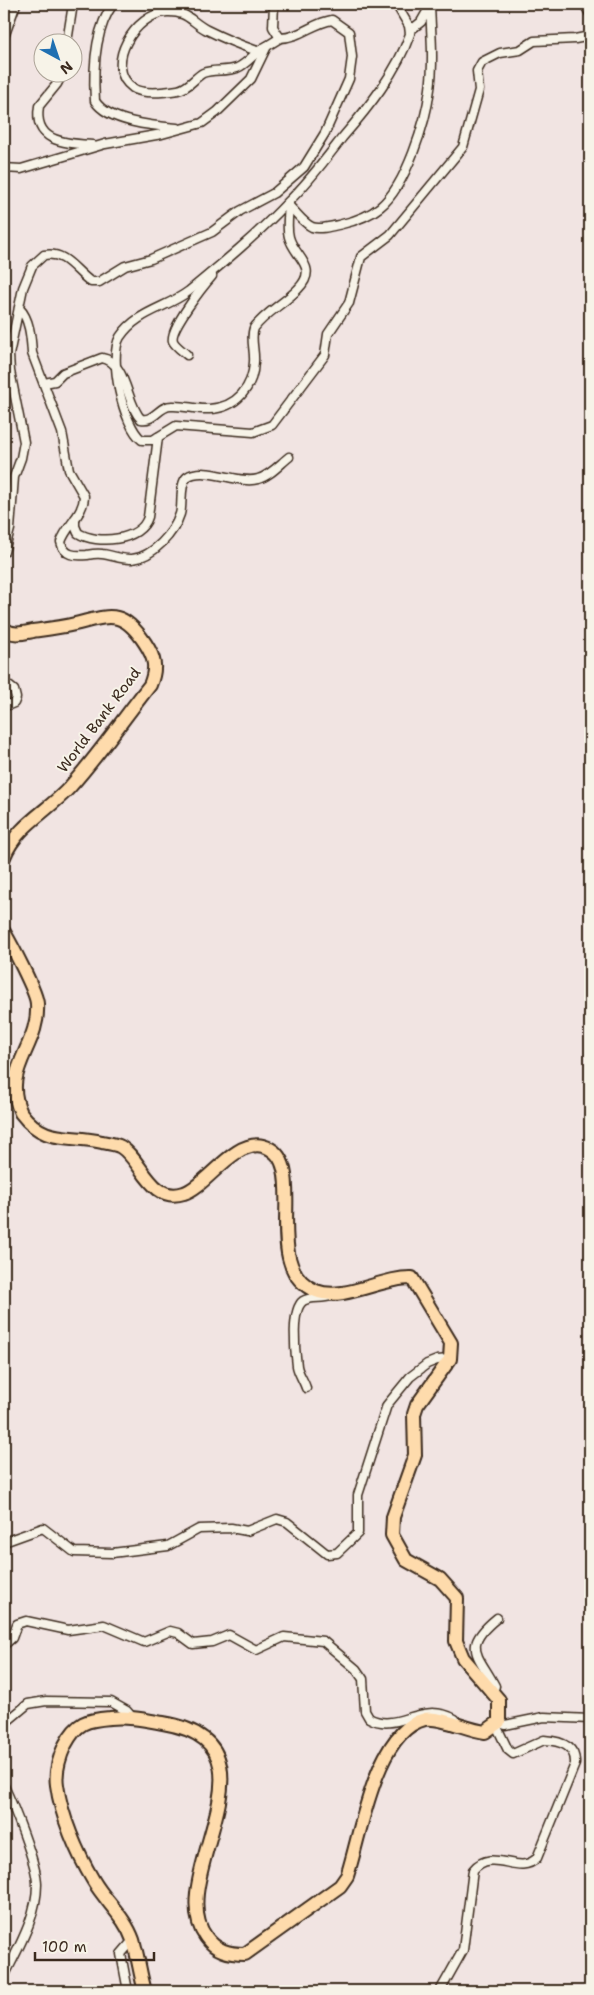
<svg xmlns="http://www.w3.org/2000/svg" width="594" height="1995" viewBox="0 0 594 1995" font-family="'Shantell Sans',sans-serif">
<rect width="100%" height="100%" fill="#f1e4e2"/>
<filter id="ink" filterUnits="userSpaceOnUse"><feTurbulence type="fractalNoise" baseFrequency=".02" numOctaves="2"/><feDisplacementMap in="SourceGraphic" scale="10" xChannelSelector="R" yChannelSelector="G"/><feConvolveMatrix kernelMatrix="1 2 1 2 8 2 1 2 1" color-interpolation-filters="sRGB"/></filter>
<g filter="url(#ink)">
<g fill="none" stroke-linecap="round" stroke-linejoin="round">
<g stroke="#3b2a1e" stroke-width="11">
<g id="street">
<path d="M113 4C95 29 93 70 95 101 108 122 154 126 177 128"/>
<path d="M396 4 409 26 410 34C397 72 368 108 342 138 325 160 308 183 288 202 258 234 223 263 189 291 167 308 137 311 120 337 108 357 123 426 142 440H153L176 426 253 432 272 425 325 355 328 334 349 303 361 257 390 235 463 147 479 90 477 71 482 62 500 53 520 50 534 41 575 39 590 36"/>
<path d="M584 4 590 14"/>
<path d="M411 30 421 22 429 8"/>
<path d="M4 37 16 4"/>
<path d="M67 42 73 4"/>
<path d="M257 51C240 45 223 38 207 30 191 22 188 11 167 12 136 13 102 66 133 88 143 95 166 92 178 90 189 88 194 78 203 73 213 69 226 72 237 68 249 63 255 51 267 46"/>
<path d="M63 72 57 84 39 106C33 142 64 143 92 145"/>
<path d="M4 168 21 169 105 144 162 134 202 123 217 112 251 79 267 46 280 38"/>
<path d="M289 206C296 212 303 223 312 227 320 230 333 226 342 224 355 221 369 216 380 207 406 186 426 122 430 89 434 61 431 33 430 5"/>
<path d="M19 308C30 319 31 338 32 353L62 432 69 470 84 496C84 514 66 526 61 542 64 556 75 556 87 555 92 554 97 553 102 554 112 555 122 560 132 559 153 557 174 533 180 514 183 505 179 484 187 477 204 465 239 485 258 479 270 476 280 464 289 457"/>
<path d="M187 355C183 351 175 346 173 341 169 329 204 285 212 276"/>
<path d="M44 383 55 381 63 373 102 358C127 362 126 404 141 419 154 422 159 406 171 406 184 405 197 410 209 409 237 408 253 387 254 362 255 350 250 338 254 328 266 312 285 303 298 289 320 267 294 257 289 237 286 226 289 214 289 202"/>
<path d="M75 519V526L78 533C97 545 141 541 148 517L158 437"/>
<path d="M4 552 10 529 14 477 21 458 24 442 10 371 9 355 23 288 32 266 44 255C66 251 75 271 91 282H99L125 266 151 259 212 232 240 211 274 193 304 167 325 133 349 79 352 57 349 32 332 20C313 23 299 38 280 38L273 27 274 4"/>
<path d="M4 682 14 690 16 698 14 703 9 705 4 702"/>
<path d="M306 1388C304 1381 298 1373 297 1366 295 1352 291 1310 303 1301 310 1296 322 1299 330 1296"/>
<path d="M4 1542 43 1528 74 1552 112 1553 168 1546 199 1529 231 1528 247 1531 277 1519 287 1522 327 1554 337 1553 358 1533V1495L387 1405 410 1377 427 1364 437 1360 450 1359"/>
<path d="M4 1645 12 1638 17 1624 26 1621 68 1630 104 1625 144 1642 170 1631 178 1633 193 1644 212 1642 229 1635 256 1650 284 1637 323 1641 356 1669 363 1679 365 1711 369 1718C398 1734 420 1700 455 1719"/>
<path d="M493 1692 495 1686C478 1654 461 1647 497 1618"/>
<path d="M499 1722 505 1725 544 1717 590 1719"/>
<path d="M4 1724 28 1704 46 1701 111 1702 127 1711 133 1718"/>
<path d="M4 1786C13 1805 37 1864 37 1884 37 1917 18 1948 4 1977"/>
<path d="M128 1991 121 1954 133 1940"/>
<path d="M440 1991 463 1950 473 1870C493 1846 518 1877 537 1858L575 1764C576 1745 560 1741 544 1740L513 1754 508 1750 496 1725"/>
</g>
</g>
<g stroke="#3b2a1e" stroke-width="16">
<g id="primary">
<path d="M4 629C13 636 23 633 33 631 47 629 62 627 75 624 109 616 122 608 145 643 155 658 157 668 150 685 123 719 98 756 69 788 47 812 16 826 4 857"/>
<path d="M4 932C11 944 37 993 37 1004 40 1047 0 1069 21 1113 45 1145 68 1134 102 1142 108 1143 116 1144 121 1147 142 1160 151 1204 184 1193 206 1187 234 1139 263 1146 314 1159 256 1267 316 1291 344 1302 382 1277 412 1278L451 1343 450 1359 417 1405 414 1414 415 1455 393 1517 392 1535 406 1560 440 1579 457 1598 456 1641 463 1658 499 1700V1722L485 1732C468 1730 440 1716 425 1719 375 1731 361 1835 347 1876L340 1886 245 1954C229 1954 216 1951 206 1937 162 1878 291 1744 163 1723 146 1720 128 1716 110 1718 86 1720 77 1722 65 1745 60 1756 55 1772 57 1785 61 1816 77 1853 93 1880 105 1901 125 1917 133 1940 138 1956 140 1974 145 1991"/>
</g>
</g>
<use href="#street" stroke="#f7f3e8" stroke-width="8"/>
<use href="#primary" stroke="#fedbac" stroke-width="12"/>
</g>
</g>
<g text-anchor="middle" stroke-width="4" stroke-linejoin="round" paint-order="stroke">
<g font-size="15" fill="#3b2a1e" stroke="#f7f3e8">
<text transform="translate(99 720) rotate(-53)" y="5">World Bank Road</text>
</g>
</g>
<rect width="594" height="1995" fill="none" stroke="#f7f3e8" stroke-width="20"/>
<rect x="10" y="10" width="574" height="1975" fill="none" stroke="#3b2a1e" stroke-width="2" filter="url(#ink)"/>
<g transform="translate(58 58) rotate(140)"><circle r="24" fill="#f7f3e8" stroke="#aca397"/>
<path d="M0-4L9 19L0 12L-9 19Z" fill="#1f6fb2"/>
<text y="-8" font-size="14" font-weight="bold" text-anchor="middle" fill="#3b2a1e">N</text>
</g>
<path d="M35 1952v8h119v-8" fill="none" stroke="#3b2a1e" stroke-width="2.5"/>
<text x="42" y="1952" font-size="15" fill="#3b2a1e" stroke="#f7f3e8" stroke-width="4" paint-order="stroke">100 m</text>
</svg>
